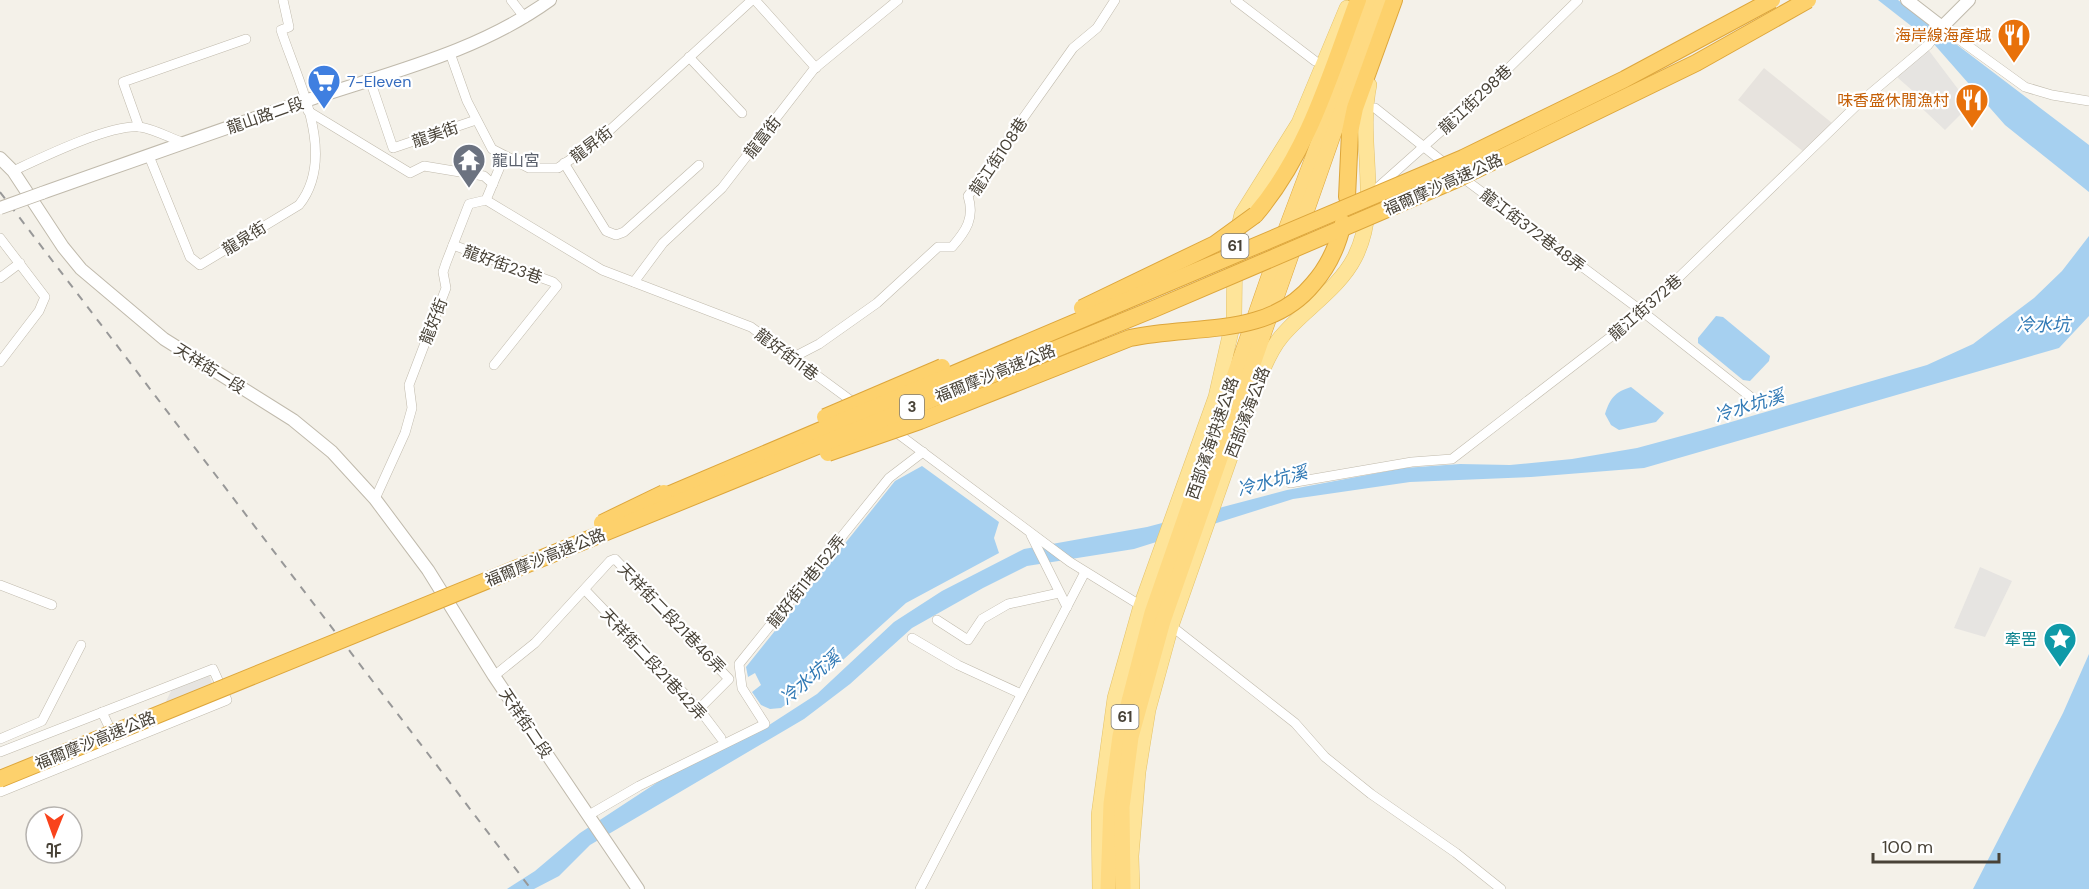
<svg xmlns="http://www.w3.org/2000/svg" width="2089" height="889" viewBox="0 0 2089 889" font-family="'DM Sans','Noto Sans TC',sans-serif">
<rect width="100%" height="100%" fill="#f4f1e9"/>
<path fill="#e7e3de" d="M1764 68 1832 123 1804 152 1738 100Z"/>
<g fill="#e6e4e1">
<path d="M1927 48 1970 105 1945 130 1910 97 1914 92 1897 77Z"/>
<path d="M1980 567 2012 581 1985 637 1954 628Z"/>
<path d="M209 675 218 698 155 724 172 689Z"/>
</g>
<g fill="#a6d0f0">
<path d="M1878 0H1898L2089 145V192L2005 125 1933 43Z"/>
<path d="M2089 236V316L2059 348 1644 468 1531 477 1410 482 1293 499 1134 549 1027 566 983 588 912 628 850 684 804 719 590 845 559 876 534 889H507L535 871 580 833 667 776 766 727 817 694 894 622 942 591 1024 549 1147 527 1287 490 1404 468 1460 464 1510 465 1572 459 1637 448 1700 431 1927 365 1973 344 2034 298 2062 271Z"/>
<path d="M1716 316 1723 317 1770 356 1769 361 1750 381 1743 380 1698 343V338Z"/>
<path d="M1631 387 1664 413 1656 422 1619 430 1611 425 1605 414C1610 398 1615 392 1631 387Z"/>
<path d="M922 466 999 522 994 538 999 553 906 603 834 668 781 708 770 709 761 705 752 692 761 685 755 673 748 677 746 667 895 481Z"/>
<path d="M2089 654V889H1973L2063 713Z"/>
</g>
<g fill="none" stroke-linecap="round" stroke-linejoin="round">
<g stroke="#c0baac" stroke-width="10">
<g id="minor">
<path d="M511 0 525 18"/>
<path d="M755 0 816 68"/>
<path d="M1235 0 1315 61"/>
<path d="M450 53 467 101 492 149 529 168H558L599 140 752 0"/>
<path d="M689 57 742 113"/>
<path d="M370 80 393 148 476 120"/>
<path d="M1375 108 1448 166"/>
<path d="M308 111 410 173 424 166 484 176 493 184"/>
<path d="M139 127 123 82 246 39"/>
<path d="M149 156 190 257 200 265 299 205C338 156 298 82 281 30L289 27 283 0"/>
<path d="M564 163 606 231 616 235 624 232 699 165"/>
<path d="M13 171C41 158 110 124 140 127 154 129 170 138 184 143"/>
<path d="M1459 175 1643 312 1757 402"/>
<path d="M1376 189 1476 100 1578 0"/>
<path d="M486 200 602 270 751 327 857 405"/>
<path d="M0 238 45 297 39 311 0 362"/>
<path d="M453 245 553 282 557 286 494 365"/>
<path d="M0 278 20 263"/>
<path d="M634 282 663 243 722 188 814 69 898 0"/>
<path d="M792 358 819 344 877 303 938 247H952C966 231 975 218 968 196L1073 48 1097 28 1115 0"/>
<path d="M893 430 1070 562 1143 607"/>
<path d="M1290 483 1412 462 1452 459 1643 312 1858 104 1928 45 1942 27 2025 87 2052 95 2089 101"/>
<path d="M375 499 405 433 412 408 409 385 446 288 443 272 446 263 469 204 486 200 504 157"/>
<path d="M1031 535 1067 607"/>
<path d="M0 585 52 605"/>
<path d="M585 590 699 709 721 738"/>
<path d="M937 620 968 640 982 619 1008 604 1059 593"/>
<path d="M1170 625 1295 723 1325 757 1371 794 1456 853 1501 889"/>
<path d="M912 638 958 665 1021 694"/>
<path d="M494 676 535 643 610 561 615 559 729 679 699 709"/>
<path d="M102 712 114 737"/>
<path d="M0 739 42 721 81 645"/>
<path d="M0 752 213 669 227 700 0 792"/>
<path d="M589 815 639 786 765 724 742 688 739 664 889 478 923 452"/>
<path d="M920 889 1085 572"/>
</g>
</g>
<g stroke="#c0baac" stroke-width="14">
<g id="tertiary">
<path d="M1907 0 1942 27 1969 0"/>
<path d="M0 158 13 171 63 247 81 269 164 339 293 420 332 452 375 499 428 570 494 676 638 889"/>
<path d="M42 193C130 162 219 130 308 100 391 72 478 52 550 0"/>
</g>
</g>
<g stroke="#e4c268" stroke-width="16">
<g id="primary">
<path d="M1100 889 1099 815 1115 698 1141 606 1216 397 1234 318 1235 243 1242 214 1299 123 1347 8"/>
<path d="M1132 889 1131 856 1138 772 1148 710 1171 626 1255 386C1263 370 1269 351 1281 337 1303 310 1339 289 1355 257 1382 203 1357 143 1369 85"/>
</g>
</g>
<g stroke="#dda63b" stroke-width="16">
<g id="trunk">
<path d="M1108 889 1111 804 1120 736 1152 613 1277 253 1372 0"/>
<path d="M1123 889 1122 807 1131 737 1163 621 1359 61 1384 0"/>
</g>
</g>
<g stroke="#dda63b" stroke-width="18">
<g id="motorway">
<path d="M1347 197 1350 132 1355 108 1394 0"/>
<path d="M1255 215C1308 153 1330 75 1358 0"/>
</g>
</g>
<use href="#minor" stroke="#fff" stroke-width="9"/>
<use href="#tertiary" stroke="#fff" stroke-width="12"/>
<use href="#primary" stroke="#fee499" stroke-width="15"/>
<use href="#trunk" stroke="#feda82" stroke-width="15"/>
<use href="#motorway" stroke="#fdd16c" stroke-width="16"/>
<path stroke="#989898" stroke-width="2" stroke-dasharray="8 8" stroke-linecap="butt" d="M0 192 531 889"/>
<g stroke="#c0baac" stroke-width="14" stroke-linecap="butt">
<path id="tertiary-bridge" d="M0 208 42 193"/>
</g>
<g stroke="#dda63b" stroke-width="18" stroke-linecap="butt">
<g id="motorway-bridge">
<path d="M1082 308 1215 244 1255 215"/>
<path d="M825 417 942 367"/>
<path d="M828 453 920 421 1130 338C1192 324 1268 339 1313 284 1328 267 1338 245 1343 223"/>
<path d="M656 500 1463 158 1625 79 1772 0"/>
<path d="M602 523 664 493"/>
<path d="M0 779 1156 308 1455 180 1696 63 1808 0"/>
</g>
</g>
<use href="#tertiary-bridge" stroke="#fff" stroke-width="12"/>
<use href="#motorway-bridge" stroke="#fdd16c" stroke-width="16"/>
</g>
<defs>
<g id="restaurant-pin" transform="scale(1.725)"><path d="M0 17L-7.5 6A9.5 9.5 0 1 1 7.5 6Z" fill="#e8710a" stroke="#fff"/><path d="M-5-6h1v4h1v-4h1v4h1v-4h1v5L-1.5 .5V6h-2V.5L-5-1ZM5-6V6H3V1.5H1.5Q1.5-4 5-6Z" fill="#fff"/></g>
<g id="supermarket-pin" transform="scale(1.725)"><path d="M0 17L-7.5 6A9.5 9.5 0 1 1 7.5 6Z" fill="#3f7fe0" stroke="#fff"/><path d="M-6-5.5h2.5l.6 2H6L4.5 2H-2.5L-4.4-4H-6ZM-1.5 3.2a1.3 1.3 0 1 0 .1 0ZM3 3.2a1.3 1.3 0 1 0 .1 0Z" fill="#fff"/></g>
<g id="temple-pin" transform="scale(1.725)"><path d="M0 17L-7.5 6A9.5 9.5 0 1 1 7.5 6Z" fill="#6b7280" stroke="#fff"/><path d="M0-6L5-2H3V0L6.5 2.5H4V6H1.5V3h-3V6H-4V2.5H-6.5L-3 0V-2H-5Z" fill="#fff"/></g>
<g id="sight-pin" transform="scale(1.725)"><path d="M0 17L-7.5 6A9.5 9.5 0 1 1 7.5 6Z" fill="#0f9aa8" stroke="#fff"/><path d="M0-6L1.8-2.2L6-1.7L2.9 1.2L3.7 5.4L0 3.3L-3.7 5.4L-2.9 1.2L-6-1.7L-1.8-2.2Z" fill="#fff"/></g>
</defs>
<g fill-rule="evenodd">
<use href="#restaurant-pin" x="2014" y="35"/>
<use href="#supermarket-pin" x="324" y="81"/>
<use href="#restaurant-pin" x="1972" y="100"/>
<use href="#temple-pin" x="469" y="160"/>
<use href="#sight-pin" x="2060" y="639"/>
</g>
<g text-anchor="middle" stroke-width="4.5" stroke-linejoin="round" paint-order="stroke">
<g fill="#fff" stroke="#7f7b73" stroke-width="1.5">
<rect x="1221.5" y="234" width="27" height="24" rx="4.5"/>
<rect x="900" y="395" width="24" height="24" rx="4.5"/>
<rect x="1111.5" y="705" width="27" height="24" rx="4.5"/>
</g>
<g font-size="15" font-weight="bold" fill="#484237">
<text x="1235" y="251">61</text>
<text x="912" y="412">3</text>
<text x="1125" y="722">61</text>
</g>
<g font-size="16" fill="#c56008" stroke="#fff" text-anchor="end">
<text x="1991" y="41">海岸線海產城</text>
<text x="1949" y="106">味香盛休閒漁村</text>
</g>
<g font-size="16" fill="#366cbe" stroke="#fff" text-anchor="start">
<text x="347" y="87">7-Eleven</text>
</g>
<g font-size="16" fill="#484237" stroke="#fff">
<text transform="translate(1475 99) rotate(-43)" y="6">龍江街298巷</text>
<text transform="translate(265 115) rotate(-19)" y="6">龍山路二段</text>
<text transform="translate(435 134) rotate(-19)" y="6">龍美街</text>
<text transform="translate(762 137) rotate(-52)" y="6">龍富街</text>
<text transform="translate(591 144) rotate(-37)" y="6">龍昇街</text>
<text transform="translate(998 156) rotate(-56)" y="6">龍江街108巷</text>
<text transform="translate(1443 184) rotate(-24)" y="6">福爾摩沙高速公路</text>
<text transform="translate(1533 230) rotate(37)" y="6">龍江街372巷48弄</text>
<text transform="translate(244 238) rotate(-32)" y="6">龍泉街</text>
<text transform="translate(503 264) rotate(20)" y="6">龍好街23巷</text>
<text transform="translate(1645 307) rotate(-41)" y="6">龍江街372巷</text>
<text transform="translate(433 321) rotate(-69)" y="6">龍好街</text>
<text transform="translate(787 354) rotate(37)" y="6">龍好街11巷</text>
<text transform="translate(210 368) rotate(32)" y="6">天祥街一段</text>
<text transform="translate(995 373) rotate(-22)" y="6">福爾摩沙高速公路</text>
<text transform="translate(1247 412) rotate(-69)" y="6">西部濱海公路</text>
<text transform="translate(1212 438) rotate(-71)" y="6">西部濱海快速公路</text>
<text transform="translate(545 557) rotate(-22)" y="6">福爾摩沙高速公路</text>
<text transform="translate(806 581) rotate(-51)" y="6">龍好街11巷152弄</text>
<text transform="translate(672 618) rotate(46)" y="6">天祥街二段21巷46弄</text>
<text transform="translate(654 664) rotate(47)" y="6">天祥街二段21巷42弄</text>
<text transform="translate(526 723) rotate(56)" y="6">天祥街二段</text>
<text transform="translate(95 740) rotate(-22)" y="6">福爾摩沙高速公路</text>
</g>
<g font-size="16" fill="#5b616d" stroke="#fff" text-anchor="start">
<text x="492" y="166">龍山宮</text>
</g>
<g font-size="16" fill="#0d838f" stroke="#fff" text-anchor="end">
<text x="2037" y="645">牽罟</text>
</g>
<g font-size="18" font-style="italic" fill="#3079b5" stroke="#fff">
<text x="2043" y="331">冷水坑</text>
<text transform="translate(1749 406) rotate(-17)" y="6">冷水坑溪</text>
<text transform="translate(1272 481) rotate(-15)" y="6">冷水坑溪</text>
<text transform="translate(810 678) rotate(-40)" y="6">冷水坑溪</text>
</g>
</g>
<g transform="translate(54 835) rotate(181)"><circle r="28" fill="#ffffff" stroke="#b6b3af" stroke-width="1.5"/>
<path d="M0-4.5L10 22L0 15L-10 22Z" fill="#f9431c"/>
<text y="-9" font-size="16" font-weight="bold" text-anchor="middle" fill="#484237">北</text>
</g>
<path d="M1873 853v9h126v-9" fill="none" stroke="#484237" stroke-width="3"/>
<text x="1882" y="853" font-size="18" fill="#484237" stroke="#ffffff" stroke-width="4.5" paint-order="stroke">100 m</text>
</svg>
